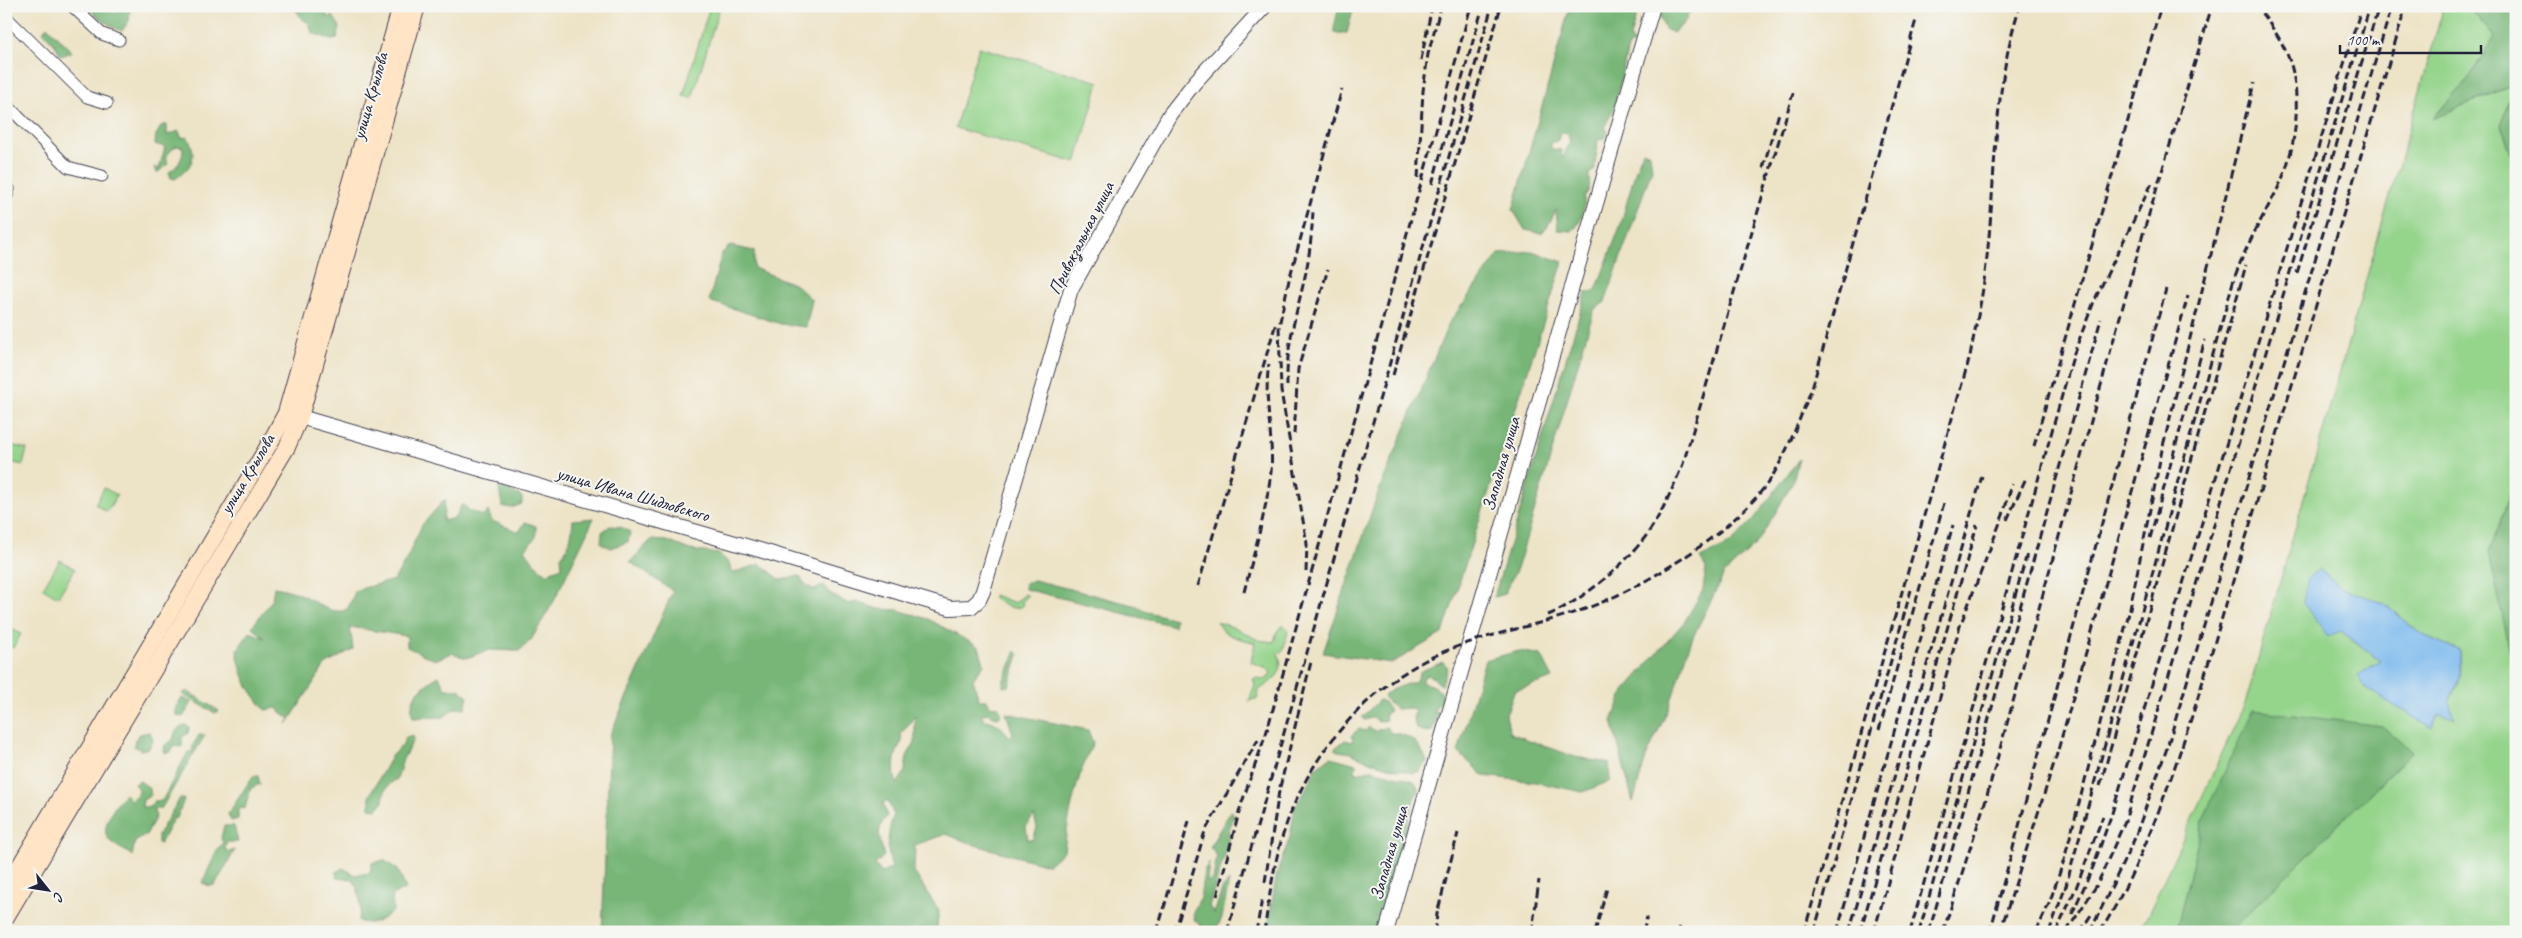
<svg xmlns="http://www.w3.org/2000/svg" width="2522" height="938" viewBox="0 0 2522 938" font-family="Caveat,sans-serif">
<rect width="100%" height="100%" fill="#f6f6f2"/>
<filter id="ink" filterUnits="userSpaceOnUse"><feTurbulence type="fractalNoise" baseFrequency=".02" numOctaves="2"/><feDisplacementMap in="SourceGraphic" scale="10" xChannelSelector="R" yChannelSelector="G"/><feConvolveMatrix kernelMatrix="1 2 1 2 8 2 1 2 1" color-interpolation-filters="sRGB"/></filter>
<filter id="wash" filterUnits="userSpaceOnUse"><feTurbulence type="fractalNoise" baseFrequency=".0096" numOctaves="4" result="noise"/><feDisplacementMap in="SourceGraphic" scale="20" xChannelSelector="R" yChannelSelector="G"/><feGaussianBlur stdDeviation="1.12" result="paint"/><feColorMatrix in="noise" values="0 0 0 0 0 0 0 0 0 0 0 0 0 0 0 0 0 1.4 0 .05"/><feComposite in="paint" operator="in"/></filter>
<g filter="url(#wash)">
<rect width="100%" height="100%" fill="#ede3c6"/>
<g fill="#94d48b" stroke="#5b7b63" fill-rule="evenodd">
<path d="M710 6H720L692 98 683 96Z"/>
<path d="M2444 6H2468L2494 37 2469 78 2434 117 2514 85 2501 126 2516 166V478L2489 552 2514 665 2516 663V932H2229L2412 752 2204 817 2177 928 2173 932H2135L2146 919 2246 701ZM2319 569 2340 587 2383 603 2423 635 2460 651C2460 659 2462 671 2460 679 2455 698 2439 710 2432 728L2382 661 2341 631Z"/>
<path d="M979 47 1099 82 1076 163 955 128Z"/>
<path d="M6 444 27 449 23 465 6 461Z"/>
<path d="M104 488 117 495 107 512 95 504Z"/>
<path d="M60 560 75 569 58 597 43 588Z"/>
<path d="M1025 594 1028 596 1022 602 1023 606C1011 611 1004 605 994 599V595L1015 603Z"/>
<path d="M1217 622 1236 628 1258 640 1274 642 1277 631 1284 625 1288 631 1283 651 1278 654C1287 673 1272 681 1259 690L1258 698 1249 701 1255 684 1253 679 1258 678 1263 680 1268 678 1271 673 1267 668 1251 662 1255 643C1241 638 1223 637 1217 622Z"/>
<path d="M6 626 21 634 13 648 6 644Z"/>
</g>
<g fill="#77b677" stroke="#4c6c59" fill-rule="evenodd">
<path d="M86 6H106L115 14 122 6H128L130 9 129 21 122 31C113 28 93 14 86 6Z"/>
<path d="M1339 6H1354L1347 33H1335L1334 28Z"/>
<path d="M1570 6H1639L1630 37 1634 43 1628 47 1615 107 1605 126 1608 133 1604 138 1597 141C1599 150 1594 160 1595 170L1589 174C1589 185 1592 188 1584 197 1586 208 1581 224 1572 231L1558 230 1556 210 1547 228 1541 233 1525 230 1513 210ZM1560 132 1568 134 1570 143 1562 159 1561 150 1552 149 1550 144 1558 140Z"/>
<path d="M1663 6H1692L1685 22 1673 33 1665 29 1660 18Z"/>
<path d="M2468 6H2516V166L2501 126 2513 85 2433 118 2469 78 2494 37Z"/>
<path d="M300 7 327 9 326 17 333 16 340 27 337 39 332 40 312 33 309 23 302 19 296 10Z"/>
<path d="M47 26 72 52 61 56 55 45 43 32Z"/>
<path d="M162 125H167V135L179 131 181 137 188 138C198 156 192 168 175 179L171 178 169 172C179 166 183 159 183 147L176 146C170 152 164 155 168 164L157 173 154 167 159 169 165 147 155 144 156 135Z"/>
<path d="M1643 151 1650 154 1652 169 1605 302 1594 310 1518 566 1504 594 1494 597 1586 293 1596 290 1621 224 1636 169Z"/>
<path d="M730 246 754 251V268L796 285 812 300 806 327 781 324 709 301 722 253Z"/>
<path d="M1532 251 1563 262 1443 633 1392 663 1323 653 1378 493 1449 323 1499 254Z"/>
<path d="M1799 459 1793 481 1776 512 1757 543 1724 574 1692 639 1668 710 1646 757 1633 802 1612 721 1624 691 1685 621 1703 590 1706 568 1700 558 1730 544 1754 519Z"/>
<path d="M2516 478V663L2513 666 2489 552Z"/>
<path d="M504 487 522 497V504L511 508 502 506 499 489Z"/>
<path d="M445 499 443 521 455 518 462 504 470 511 483 516 488 511 492 521 519 532 525 522 536 526V537L525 550 536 565 548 575 551 571 562 567 561 557C570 546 572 534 573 520L594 518 554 601 531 640 519 651 490 650 466 658 452 653 435 660 407 647V636L350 627 353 649 325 665 287 724 290 719 276 708 265 710C247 687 242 679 237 650L250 632 265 638 252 627 272 600 274 587C287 589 300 593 311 600 324 607 328 612 343 611L348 608 356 590 394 580 406 560 422 525Z"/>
<path d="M610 526 621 527 630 532 628 542 610 548 601 543 602 532Z"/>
<path d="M651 540 667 541 690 550 719 554 729 563 732 573 760 564 781 580 799 576 806 585 815 590 824 585 830 594 849 604 856 602 879 609 898 610 928 619 979 647 984 664 973 679 979 700H987L991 707 997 705 1001 711 1000 716 996 717 988 713 980 715 985 720C997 721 1003 729 1010 737L1013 734 1006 713 1088 730 1093 743C1077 775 1068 816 1064 851L1048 865 975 845 946 834 915 845 914 872 939 911 936 932H602L610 735 673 591 630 562ZM915 716V742L907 756 905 771 897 784C892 773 894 751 902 742L901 734ZM887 800 894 815C887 832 886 850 892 868L882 873 875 865 884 856C880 840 875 828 887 816L883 804ZM1034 815 1037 828 1033 839 1028 840 1026 827Z"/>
<path d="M1034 580 1137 606 1148 612 1175 619 1174 626 1025 589 1024 584Z"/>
<path d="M1016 651 1019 655 1009 686 1004 687V680Z"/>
<path d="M1519 651 1541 655 1553 678 1514 691 1506 715 1510 733 1575 757 1609 763 1610 781 1583 792 1535 782 1484 776 1458 752 1485 660Z"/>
<path d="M1443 662 1448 667 1441 686 1434 678 1426 675 1421 682 1432 685 1442 693V702L1434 710 1435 713 1439 712 1432 731 1424 732 1416 728 1413 719 1415 711 1410 708 1396 709 1383 697C1392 688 1403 685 1415 682L1421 671Z"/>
<path d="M439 676 445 689H459L468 696 465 709 455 708 444 717 413 718C407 698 422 686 439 676Z"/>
<path d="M187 691 219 711 215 713 182 694Z"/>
<path d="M182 698 192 702 183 717 176 715V707Z"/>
<path d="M1379 700 1384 702 1390 711 1385 714 1386 720 1378 722 1374 717 1364 720 1362 717Z"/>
<path d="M2253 710 2382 726 2412 752 2229 932H2173L2177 927 2204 817Z"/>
<path d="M186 725 189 727 188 733 182 737V747L174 746 170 753 164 752 165 745 173 740C175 731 177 727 186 725Z"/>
<path d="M1369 727 1375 731 1386 727 1391 733C1411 734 1420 744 1427 762L1423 765 1420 771 1413 773C1392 768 1371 763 1353 754 1347 751 1341 753 1334 749L1345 740 1353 742 1352 735 1359 729 1366 731Z"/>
<path d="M150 732 153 740 149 748 141 750 134 746 135 739 140 734Z"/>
<path d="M199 735H205L161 809H153L156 816 146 835 135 842 132 856C125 849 112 846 107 837 101 824 117 803 125 794L131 800 140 791 134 784 140 781 148 787 151 795 143 800 142 807H150L154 801H162L188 752H192L193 745Z"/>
<path d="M413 736 414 739 403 759 397 779C386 785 384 791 383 802L377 809 370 808V795L392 755 402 746 406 737Z"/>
<path d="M1331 757 1356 764 1355 773 1372 770 1414 781 1419 791 1414 798 1401 848 1397 851 1400 858 1385 897 1386 907 1377 932H1267L1277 873 1290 837 1295 808 1311 780 1315 768Z"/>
<path d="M253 776H258L260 784 251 788 245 808 238 809V819L231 821 228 814Z"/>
<path d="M180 798 184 799 177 818 173 819 160 844 158 843V835Z"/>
<path d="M1231 810 1234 816 1229 830 1228 844 1209 906 1214 914 1223 887 1229 881 1222 918 1215 932H1198L1201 925 1195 921 1193 913 1200 898 1204 871 1209 862 1207 882 1213 879 1217 856 1210 847Z"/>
<path d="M224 826H234L238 842H227L225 848 228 852 235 850 215 885 210 886 202 883 217 851 223 843 221 838Z"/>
<path d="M384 860 398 870 406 889 392 895 393 911C381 921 373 926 358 921 363 905 360 894 353 879L337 878 336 872 343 868 355 875 370 873 372 863Z"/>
</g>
<path fill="#7bb9ee" stroke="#4e6e94" d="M2319 569 2340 587 2383 603 2423 635 2460 651V679L2449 702 2454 718 2438 714 2432 728 2366 689 2358 675 2381 661 2341 631 2328 636 2303 603 2308 578Z"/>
</g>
<g filter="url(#ink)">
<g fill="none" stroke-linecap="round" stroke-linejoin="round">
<g stroke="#403f50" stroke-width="13">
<g id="minor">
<path d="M72 6 102 34 119 40"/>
<path d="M6 17 87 97 107 103"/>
<path d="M6 104 68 167 102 176"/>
<path d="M6 186 9 189 6 199"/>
</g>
</g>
<g stroke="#403f50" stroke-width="16">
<g id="tertiary">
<path d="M290 414 763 551 950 608 971 607 979 600 983 591 1071 289 1170 114 1195 82 1265 6"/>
<path d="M1386 932 1653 6"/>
</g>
</g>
<g stroke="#403f50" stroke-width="18">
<g id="secondary">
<path d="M6 889 270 443 286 413 401 6"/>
<path d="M6 917 287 447 300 417 417 6"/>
</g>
</g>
<use href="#minor" stroke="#fff" stroke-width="11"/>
<use href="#tertiary" stroke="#fff" stroke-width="14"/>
<use href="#secondary" stroke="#ffe4c6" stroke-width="16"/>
<g stroke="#22223b" stroke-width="3" stroke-dasharray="8 4" stroke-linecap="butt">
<path d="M1421 60 1432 6"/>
<path d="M1763 168 1779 113"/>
<path d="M1418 178 1423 91 1428 54 1441 6"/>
<path d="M1432 184 1483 6"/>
<path d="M2297 273 2379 6"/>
<path d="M1393 375 1501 6"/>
<path d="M1287 386C1286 341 1297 314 1306 272 1310 252 1312 231 1313 211"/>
<path d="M1294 434 1298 369 1328 269"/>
<path d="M2034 446 2161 6"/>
<path d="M2007 520 2026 478"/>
<path d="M2150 538 2205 340"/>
<path d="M1306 572 1307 544 1281 391 1279 326 1289 280 1342 89"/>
<path d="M1198 586 1276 323"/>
<path d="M1244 592C1254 553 1266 512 1271 472 1274 436 1263 400 1269 364"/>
<path d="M1548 615C1584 600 1629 562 1650 530 1664 509 1673 487 1683 464L1793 93"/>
<path d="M1879 730 1944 503"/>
<path d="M2100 786 2246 265"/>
<path d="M1265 882 1279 791 1311 662"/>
<path d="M2065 889 2233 282C2244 249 2260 222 2276 192 2294 157 2301 112 2293 73 2288 48 2272 26 2256 6"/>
<path d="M1217 896 1241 805 1266 734 1471 6"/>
<path d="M2072 914 2093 867 2112 813 2362 6"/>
<path d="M1157 932 1189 821"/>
<path d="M1175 932 1205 831 1258 740"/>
<path d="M1227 932 1492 6"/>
<path d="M1256 932 1262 899"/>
<path d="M1264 932C1269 900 1273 868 1282 838 1304 763 1358 695 1428 659 1476 635 1531 628 1582 610 1642 589 1739 530 1773 475 1789 448 1800 418 1812 388L1916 20"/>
<path d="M1435 932 1437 914 1458 833"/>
<path d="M1532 932 1539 880"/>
<path d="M1595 932 1607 888"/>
<path d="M1612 932V931"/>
<path d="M1643 932 1647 917"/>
<path d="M1678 932 1680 927"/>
<path d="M1804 932 1970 356C1975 328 1982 301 1985 273 1997 183 1991 93 2020 6"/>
<path d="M1814 932 1911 590"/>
<path d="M1837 932 1953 525"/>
<path d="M1849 932 1982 476"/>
<path d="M1860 932 1977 525"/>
<path d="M1874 932 1960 626 2003 515 2012 484"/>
<path d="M1910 932 2074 353 2095 299 2153 181"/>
<path d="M1919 932 2027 554"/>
<path d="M1929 932 2101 319"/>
<path d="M1943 932 1986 799 2143 234 2212 6"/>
<path d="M1990 932 2166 289"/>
<path d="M2000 932 2056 757 2188 296"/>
<path d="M2036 932 2049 904 2064 860 2129 613 2162 450 2254 83"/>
<path d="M2049 932 2067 883"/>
<path d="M2056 932 2076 888 2103 816"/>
<path d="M2066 932 2097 885 2125 821 2370 6"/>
<path d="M2080 932 2091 915"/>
<path d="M2090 932 2134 840 2166 751 2392 6"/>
<path d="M2100 932C2144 862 2170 782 2196 704L2406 6"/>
</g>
</g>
</g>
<g text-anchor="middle" stroke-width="4" stroke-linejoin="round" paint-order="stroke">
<g font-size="18" fill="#22223b" stroke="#f6f6f2">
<text transform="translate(370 96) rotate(-74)" y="6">улица Крылова</text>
<text transform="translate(1081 238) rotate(-63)" y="6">Привокзальная улица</text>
<text transform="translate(1501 464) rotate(-74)" y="6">Западная улица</text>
<text transform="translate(247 474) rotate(-59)" y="6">улица Крылова</text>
<text transform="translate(633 494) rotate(16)" y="6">улица Ивана Шидловского</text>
<text transform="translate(1389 853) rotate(-74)" y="6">Западная улица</text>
</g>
</g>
<rect width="2522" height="938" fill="none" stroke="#f6f6f2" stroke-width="25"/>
<g transform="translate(48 890) rotate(120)" stroke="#f6f6f2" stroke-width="4" paint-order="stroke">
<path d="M0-4L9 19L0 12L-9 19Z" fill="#22223b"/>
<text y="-8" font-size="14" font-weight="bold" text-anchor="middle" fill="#22223b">С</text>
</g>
<path d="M2340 45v8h141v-8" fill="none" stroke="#22223b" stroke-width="2.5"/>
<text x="2347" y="45" font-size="15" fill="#22223b" stroke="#f6f6f2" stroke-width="4" paint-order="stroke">100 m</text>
</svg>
